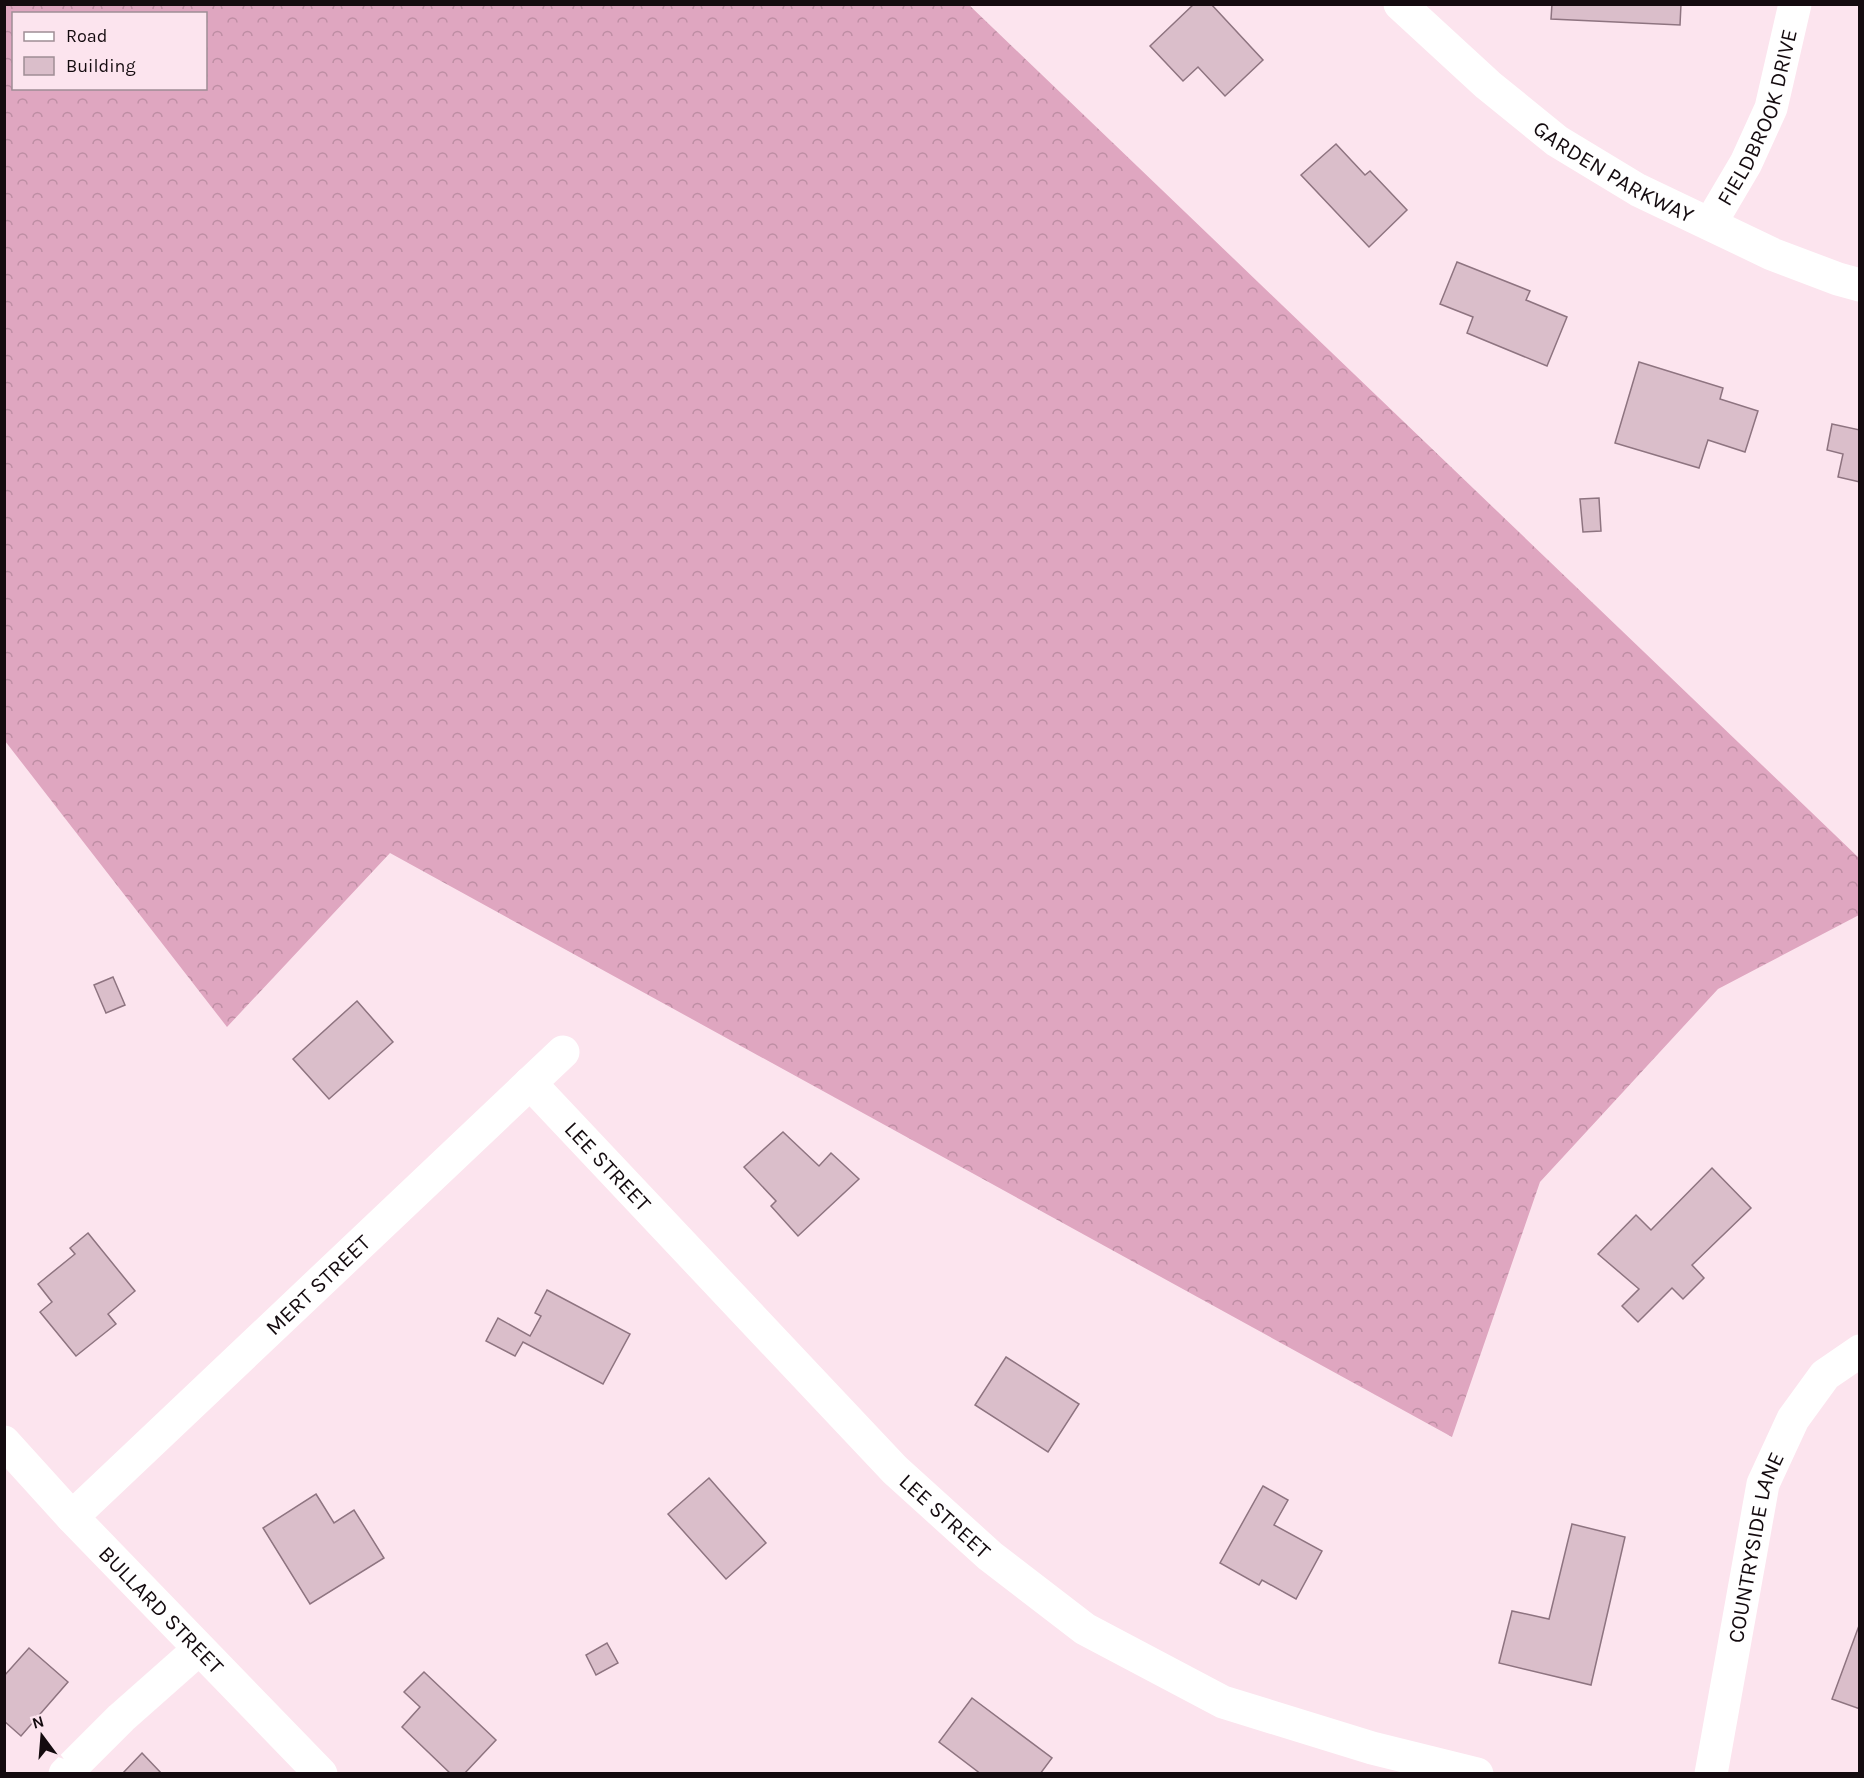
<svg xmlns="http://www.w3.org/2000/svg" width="1864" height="1778" viewBox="0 0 1864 1778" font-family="Karla,sans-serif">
<defs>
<pattern id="forest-crowns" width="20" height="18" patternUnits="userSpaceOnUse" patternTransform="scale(1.5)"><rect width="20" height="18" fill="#dfa6c0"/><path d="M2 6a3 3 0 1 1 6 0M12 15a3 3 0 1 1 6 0" fill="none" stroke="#be8ea4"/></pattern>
</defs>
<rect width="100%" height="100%" fill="#fce4ee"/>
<path fill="url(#forest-crowns)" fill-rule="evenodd" d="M5 4 969 5 1859 858V915L1718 989 1540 1182 1452 1437 390 853 227 1027 5 741ZM14 14H206V88H14Z"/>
<g fill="#dabeca" stroke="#8e7480" stroke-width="1.5">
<path d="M1194 4H1211L1263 60 1225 96 1198 67 1183 81 1150 46Z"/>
<path d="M1552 4H1681L1680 25 1551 19Z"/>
<path d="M1336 144 1365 175 1370 171 1407 210 1369 247 1301 175Z"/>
<path d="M1457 262 1530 291 1526 300 1567 317 1547 366 1467 333 1473 317 1440 304Z"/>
<path d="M1639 362 1723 388 1720 399 1758 411 1745 452 1708 440 1699 468 1615 443Z"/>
<path d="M1832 424 1860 430V482L1838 477 1843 454 1827 450Z"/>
<path d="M1599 498 1601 531 1583 532 1580 499Z"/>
<path d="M113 977 125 1005 106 1013 94 985Z"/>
<path d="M357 1001 393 1042 329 1099 293 1059Z"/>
<path d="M783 1132 819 1166 831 1153 859 1179 798 1236 771 1206 776 1201 744 1167Z"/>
<path d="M1712 1168 1751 1208 1692 1265 1704 1278 1683 1299 1672 1288 1638 1322 1622 1306 1639 1289 1598 1254 1636 1215 1651 1230Z"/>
<path d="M88 1233 135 1291 108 1314 116 1324 76 1356 40 1312 52 1302 38 1284 75 1254 70 1248Z"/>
<path d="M547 1290 630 1334 603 1384 523 1342 515 1356 486 1341 498 1318 530 1336 541 1316 535 1313Z"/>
<path d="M1006 1357 1079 1404 1048 1452 975 1405Z"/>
<path d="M709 1478 766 1543 726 1579 668 1514Z"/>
<path d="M1263 1486 1288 1500 1274 1525 1322 1551 1296 1599 1262 1580 1259 1585 1220 1563Z"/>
<path d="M316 1494 334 1523 354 1510 384 1558 310 1604 263 1528Z"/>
<path d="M1572 1524 1625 1537 1591 1685 1499 1663 1512 1611 1549 1619Z"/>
<path d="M1860 1623V1709L1832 1699Z"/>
<path d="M607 1643 618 1663 596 1675 586 1655Z"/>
<path d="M29 1648 68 1682 21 1736 4 1721V1676Z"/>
<path d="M424 1672 496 1740 464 1774H451L402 1727 420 1707 404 1692Z"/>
<path d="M972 1698 1052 1758 1040 1774H981L939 1742Z"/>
<path d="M142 1753 162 1774H122Z"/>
</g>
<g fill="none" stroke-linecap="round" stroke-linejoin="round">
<g stroke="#fff" stroke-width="33">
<path id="s1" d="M1710 224 1746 163 1771 108 1795 4"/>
<path id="s2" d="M530 1083 895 1470 990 1556 1085 1629 1223 1702 1372 1748 1477 1774"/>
<path id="s3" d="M72 1517 563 1052"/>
<path d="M65 1774 121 1718 199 1649"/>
<path id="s4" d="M1711 1774 1763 1484 1793 1419 1825 1375 1860 1351"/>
</g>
<path stroke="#fff" stroke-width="33" id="s5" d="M1400 4 1488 85 1557 141 1638 190 1772 254 1838 279 1860 285"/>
<path stroke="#fff" stroke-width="33" id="s6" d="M4 1442 72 1517 321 1774"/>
</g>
<g text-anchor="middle" stroke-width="4.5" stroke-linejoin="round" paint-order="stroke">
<g font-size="22" fill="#140b0f" stroke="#fce4ee">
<text dy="8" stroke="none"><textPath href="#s1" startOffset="118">FIELDBROOK DRIVE</textPath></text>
<text dy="8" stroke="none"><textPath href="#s5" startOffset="273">GARDEN PARKWAY</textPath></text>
<text dy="8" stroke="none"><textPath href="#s2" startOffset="114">LEE STREET</textPath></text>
<text dy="8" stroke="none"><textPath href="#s3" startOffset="338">MERT STREET</textPath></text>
<text dy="8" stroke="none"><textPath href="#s2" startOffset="600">LEE STREET</textPath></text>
<text dy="8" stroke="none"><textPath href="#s4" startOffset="231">COUNTRYSIDE LANE</textPath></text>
<text dy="8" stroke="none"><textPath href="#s6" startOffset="230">BULLARD STREET</textPath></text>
</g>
</g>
<rect width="1864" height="1778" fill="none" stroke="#140b0f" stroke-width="12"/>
<rect x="12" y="12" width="195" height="78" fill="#fce4ee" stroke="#9f8d95" stroke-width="1.5"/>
<rect x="24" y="32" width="30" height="9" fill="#ffffff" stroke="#9f8d95" stroke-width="1.5"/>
<text x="66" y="42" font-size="18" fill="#140b0f">Road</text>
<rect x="24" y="57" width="30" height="18" fill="#dabeca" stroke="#9f8d95" stroke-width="1.5"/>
<text x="66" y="72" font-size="18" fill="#140b0f">Building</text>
<g transform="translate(42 1736) rotate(344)" stroke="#fce4ee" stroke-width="4.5" paint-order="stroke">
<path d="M0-4.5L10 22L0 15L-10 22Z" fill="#140b0f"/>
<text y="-9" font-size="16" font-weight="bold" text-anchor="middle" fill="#140b0f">N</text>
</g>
</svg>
